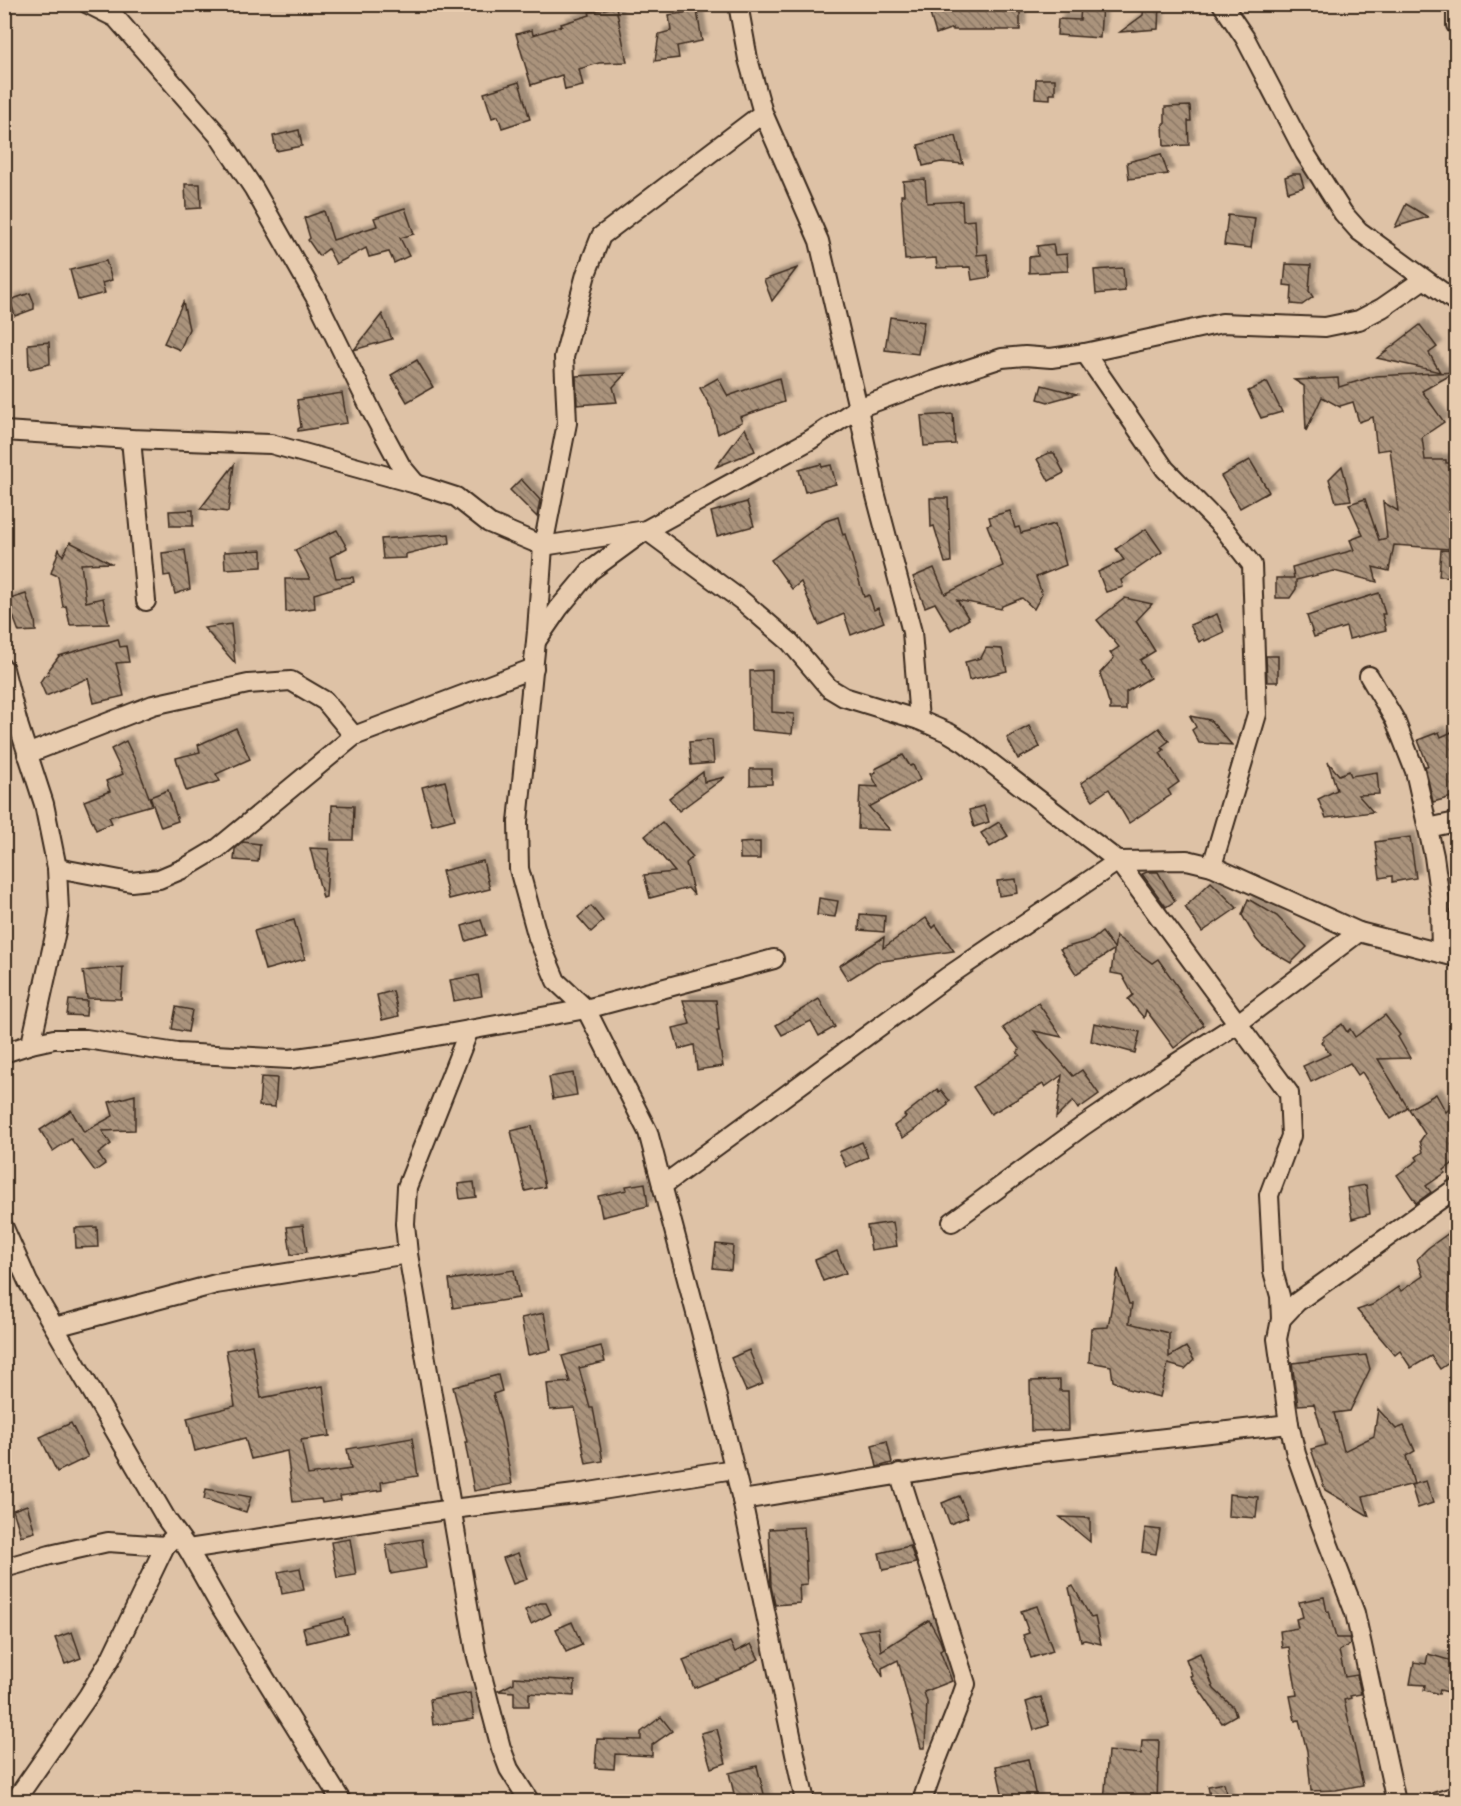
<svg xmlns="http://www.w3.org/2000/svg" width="1461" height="1806" viewBox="0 0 1461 1806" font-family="'Playpen Sans',sans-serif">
<defs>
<pattern id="building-back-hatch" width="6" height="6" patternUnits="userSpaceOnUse" patternTransform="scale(1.5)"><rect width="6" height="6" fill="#aa937c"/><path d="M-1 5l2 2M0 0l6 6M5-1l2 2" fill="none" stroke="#8c7865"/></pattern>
<filter id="shadow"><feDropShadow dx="5.5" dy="-5.5" stdDeviation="1.5" flood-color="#0004"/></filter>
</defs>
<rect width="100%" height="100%" fill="#dec2a6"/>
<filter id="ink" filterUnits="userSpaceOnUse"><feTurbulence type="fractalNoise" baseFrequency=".0167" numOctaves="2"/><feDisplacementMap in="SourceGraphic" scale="12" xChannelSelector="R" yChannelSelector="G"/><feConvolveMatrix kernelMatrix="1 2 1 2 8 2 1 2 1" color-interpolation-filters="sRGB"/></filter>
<g filter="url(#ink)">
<g fill="url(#building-back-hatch)" stroke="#3b2a1e" stroke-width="1.5" filter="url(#shadow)">
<path d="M927 4H1015V9L1020 8V30H953V28L936 34Z"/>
<path d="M1081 4H1102L1100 38 1057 35 1058 19 1080 20Z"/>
<path d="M1144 4H1159L1158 29 1120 32 1143 15Z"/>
<path d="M616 7 627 62 599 63 579 69 583 86 565 90 562 75 531 85 516 34 532 30 533 35 562 26 561 24 590 15 589 12Z"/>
<path d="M697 11 702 41 677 46 679 58 655 61 659 34 671 31 669 15Z"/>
<path d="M1036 79H1055V94H1050V99L1035 98Z"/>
<path d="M519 82 530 119 502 128 498 116 492 118 484 93Z"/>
<path d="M1190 106 1191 121H1188L1189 145 1164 146 1163 124H1165V107Z"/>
<path d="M299 130 302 146 276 151 273 136Z"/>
<path d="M956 136 963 164 941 162 923 166 918 145Z"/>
<path d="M1161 154 1168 174 1129 179 1127 162Z"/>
<path d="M1293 174H1300L1304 187 1288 192 1285 177Z"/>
<path d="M925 179 927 203 962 201 963 221 975 220 977 255 987 254 990 277 972 280 970 267 937 268 936 258 905 260 901 195H904L903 181Z"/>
<path d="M185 184H200L201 208 186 209Z"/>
<path d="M1406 204 1428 217 1395 227Z"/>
<path d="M405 208 414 234 400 238 409 256 394 263 389 252 369 257 366 248 336 264 328 249 319 256 308 240 310 238 304 218 324 211 333 240 377 226 374 218Z"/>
<path d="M1228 215 1255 218 1251 248 1224 245Z"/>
<path d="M1053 244 1055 255 1067 254 1068 271 1029 273V257L1038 256 1037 246Z"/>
<path d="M106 261 112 280 102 283 105 293 78 300 70 270Z"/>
<path d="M1286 264 1311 265 1309 291 1313 297 1302 305 1291 304 1292 286 1284 285Z"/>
<path d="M797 268 772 301 764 280Z"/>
<path d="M1123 268 1125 291 1096 294 1094 270Z"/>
<path d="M30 293 34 303V309L15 316 10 300Z"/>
<path d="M183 302 189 329 180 350 164 343Z"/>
<path d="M382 314 392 339 354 350Z"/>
<path d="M890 317 924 322 918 354 885 350Z"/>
<path d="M1420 325 1437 347 1429 353 1440 372 1377 358Z"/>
<path d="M49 342 50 364 29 369 28 344Z"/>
<path d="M417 360 433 387 407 402 391 375Z"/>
<path d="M1456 372 1422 391 1444 422 1422 437 1425 460H1446V463H1456V497L1451 498 1450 549 1394 545 1389 571 1373 567 1377 582 1334 571 1296 580V589L1290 598H1276V578H1294L1292 567 1354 550 1350 540 1363 535 1349 504 1365 499 1379 540 1387 538 1383 502 1398 511 1390 449 1377 451 1373 417 1359 422 1353 402 1340 406V407L1322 397 1306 431 1304 386 1294 380 1338 378 1339 387 1375 376Z"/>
<path d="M626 373 613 387 617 402 577 405 576 376Z"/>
<path d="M718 378 728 396 779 378 784 402 740 417 742 422 718 434 712 410 700 388Z"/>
<path d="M1267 382 1282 412 1261 418 1248 391Z"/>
<path d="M1042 385 1077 394 1048 402 1038 399Z"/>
<path d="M342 393 347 423 298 431V429L301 427 297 400Z"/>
<path d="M953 414 955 444 924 446 921 416Z"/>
<path d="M745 428 755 451 716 467Z"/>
<path d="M1048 453H1054L1064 473 1049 481 1037 459Z"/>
<path d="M1250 460 1269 492 1240 508 1221 476Z"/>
<path d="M821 464 822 467 831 465 836 484 805 492 799 470Z"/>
<path d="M234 465 228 512 200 509Z"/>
<path d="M1342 466 1351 500 1336 502 1329 479Z"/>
<path d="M521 479 540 500 537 517 510 490Z"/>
<path d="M930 498H948L951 562 945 563 934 526 931 527Z"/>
<path d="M747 502 754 526 717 536 711 512Z"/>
<path d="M193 510V526H170L169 511Z"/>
<path d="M1010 511 1015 528 1019 527 1021 533 1055 524 1066 565 1036 577 1042 594 1034 609 1022 598 1002 606 1001 609 957 600 969 619 951 630 935 603 925 607 913 577 934 568 945 594 1003 566 987 525 991 524 989 517Z"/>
<path d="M838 517 843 535 845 534 864 597 869 595 874 610 878 608 884 622 851 635 844 614 819 625 801 582 792 589 771 560 826 521Z"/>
<path d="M1146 529 1162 552 1121 580 1123 587 1106 592 1098 572 1124 560 1116 549Z"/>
<path d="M337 530 347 548 330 557 336 578 353 577 354 582 314 594 315 608 286 612 285 579H310L295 550Z"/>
<path d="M449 534 450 543 406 554V558L383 559 381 539Z"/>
<path d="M70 542 111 563 81 564 86 602 103 598 109 624 70 625 66 606 63 607 58 576 51 573 59 549 63 556Z"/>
<path d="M185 550 190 589 175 594 170 575 164 576 162 553Z"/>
<path d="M262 550V567L225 569 224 552Z"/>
<path d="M1441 550 1456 551V577L1439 576Z"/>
<path d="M1379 593 1385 614H1382L1386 630 1349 639 1346 627 1314 637 1307 616Z"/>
<path d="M26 594 35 620 36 631 19 632 7 600Z"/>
<path d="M1125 598 1152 604 1136 621 1155 651 1140 660 1150 678 1126 692V710H1110V703H1109L1100 673 1114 658 1110 653 1119 647 1097 620Z"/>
<path d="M1217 614 1224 632 1205 641 1204 639 1199 642 1190 625Z"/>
<path d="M231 624 235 663 204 628Z"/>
<path d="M118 639 120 647 126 646 129 662 116 663 124 696 94 703 88 678 46 696 40 682 44 676 49 674 48 671 59 656Z"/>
<path d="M986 648 1002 649 1007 671 969 680 965 662 981 658Z"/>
<path d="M1266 656H1278V682H1267Z"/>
<path d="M772 670V712L794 714 792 734 751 730 750 671Z"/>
<path d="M1190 716 1210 720 1232 745 1199 743 1192 730 1196 727Z"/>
<path d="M1029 726 1040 747 1018 759 1007 738Z"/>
<path d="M236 728 250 759 216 774 220 781 186 791 176 758 200 752 198 745Z"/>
<path d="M1159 728 1169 741 1161 747 1164 750 1160 753 1179 782 1168 790 1171 795 1129 823 1109 789 1093 800 1081 783Z"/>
<path d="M1456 730V796L1433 802 1425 766H1428L1418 740 1439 732 1441 737Z"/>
<path d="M712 740 714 763 691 765 689 742Z"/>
<path d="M126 741 136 762 152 805 109 817 112 823 96 830 84 801 110 791 106 781 123 774 111 749Z"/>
<path d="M903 755 910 766 913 765 920 780 869 807 890 830 858 829 860 786 878 787 871 774 876 772 875 769Z"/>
<path d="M1328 762 1339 775 1349 771 1351 776 1377 772 1379 794 1358 795 1373 812 1326 818 1318 799 1337 790Z"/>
<path d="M750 769H772V784L750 785Z"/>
<path d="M703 772 704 782 725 777 679 811 669 798Z"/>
<path d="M445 781 455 819 432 825 422 787Z"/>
<path d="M168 790 178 821 161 827 150 797Z"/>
<path d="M332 805 354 806 353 840H331Z"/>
<path d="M984 806 989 822 974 827 969 810Z"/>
<path d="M662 822 693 857 686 863 694 895 688 888 650 898 644 875 675 872 645 836Z"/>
<path d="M999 822 1008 836 990 847 981 833Z"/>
<path d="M1410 837 1416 878 1392 882V876L1380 878 1375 842Z"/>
<path d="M243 842 260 844 258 862 234 860 235 849Z"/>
<path d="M760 842V859H740V843Z"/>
<path d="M310 848 329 849 326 897 323 898Z"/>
<path d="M483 861 490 889 449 899 442 871Z"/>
<path d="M1147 872H1158L1175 901 1166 907 1142 874Z"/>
<path d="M1016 879 1018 893 999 896 997 881Z"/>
<path d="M1211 882 1237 908 1202 932 1185 907Z"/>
<path d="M819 898 838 901 835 917 817 915Z"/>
<path d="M1248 899 1277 916 1307 947 1291 963 1262 946 1256 939 1242 915Z"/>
<path d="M591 906 603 921 591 932 578 917Z"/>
<path d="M860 914 885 916 884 932 859 930Z"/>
<path d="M926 918 933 928 936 925 954 951 876 962 848 980 839 966 884 937 883 948Z"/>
<path d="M294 920 305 959 265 970 254 931Z"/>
<path d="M481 920 486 935 466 941 462 926Z"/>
<path d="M1102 932 1115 949 1076 974 1060 949 1092 940Z"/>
<path d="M1116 936 1152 963 1158 959 1180 990 1178 991 1204 1025 1174 1048 1146 1010 1144 1018 1128 999 1133 995 1122 975 1111 973Z"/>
<path d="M123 967 121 999 87 998 83 971Z"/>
<path d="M478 975 482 996 454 1001 450 980Z"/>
<path d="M393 991 399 1016 382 1020 377 995Z"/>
<path d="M819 999 835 1027 819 1036 811 1021 782 1035 776 1025Z"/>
<path d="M69 1000 87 1001 86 1016 67 1015Z"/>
<path d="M683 1000H716L719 1031H717L723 1066 697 1070 694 1045 679 1049 673 1028 690 1024Z"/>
<path d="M1038 1003 1062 1037 1034 1031 1073 1076 1082 1070 1099 1094 1078 1109 1073 1101 1056 1118 1062 1075 1045 1087 1043 1084 991 1114 973 1087 1020 1055 1017 1052 1020 1050 1003 1028Z"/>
<path d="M176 1007 192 1010 188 1032 172 1029Z"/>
<path d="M1385 1015 1400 1035 1398 1037 1410 1058 1378 1059 1408 1108 1391 1119 1362 1072 1358 1075 1350 1063 1311 1082 1303 1066 1330 1054 1321 1042 1324 1040 1322 1038 1342 1024 1347 1032 1350 1029 1355 1037Z"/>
<path d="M1094 1023 1140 1032 1135 1053 1091 1041Z"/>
<path d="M573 1073 577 1095 553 1099 549 1077Z"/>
<path d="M261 1077 277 1078 275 1107 259 1106Z"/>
<path d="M937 1089 939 1092 941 1090 950 1101 947 1103 948 1105 903 1138 894 1126 906 1117 904 1115Z"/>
<path d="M1436 1094 1446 1112 1456 1103V1161L1444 1170 1445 1173 1426 1186 1431 1192 1416 1203 1397 1175 1418 1160 1416 1157 1423 1152 1420 1141 1425 1134 1409 1109Z"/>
<path d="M135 1095V1130L102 1131 111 1144 98 1154 105 1164 95 1171 71 1139 53 1151 40 1130 71 1110 84 1132 113 1116 109 1102Z"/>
<path d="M532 1126 545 1187 525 1191 511 1131Z"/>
<path d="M862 1142 868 1157 846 1167 839 1152Z"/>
<path d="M474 1182 476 1197 460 1199 458 1184Z"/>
<path d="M645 1183 648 1206 602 1217 598 1196 627 1190 626 1186Z"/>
<path d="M1366 1185 1370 1214 1352 1219 1347 1188Z"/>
<path d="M893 1222 897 1246 871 1250 867 1226Z"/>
<path d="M303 1225 307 1252 291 1255 287 1227Z"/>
<path d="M97 1227 98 1247 76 1248 75 1228Z"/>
<path d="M1456 1228V1358L1440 1369 1431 1356 1411 1368 1400 1351 1395 1355 1357 1310 1372 1305 1398 1287 1401 1291 1423 1276 1417 1259 1428 1248Z"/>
<path d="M716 1244 733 1246 731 1270 713 1268Z"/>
<path d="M837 1251 846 1273 823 1281 815 1260Z"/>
<path d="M1118 1269 1129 1304H1132L1129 1323 1169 1333V1357L1186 1347 1194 1360 1185 1369 1168 1364 1160 1397 1127 1389V1387L1113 1381 1111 1366 1089 1362 1091 1328 1108 1327Z"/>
<path d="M514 1270 519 1298 453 1308 449 1280Z"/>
<path d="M544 1313 551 1350 528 1355 521 1318Z"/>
<path d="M252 1345 261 1398 323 1386 330 1436 301 1440 308 1475 351 1469 347 1449 412 1438 418 1476 381 1482 382 1490 340 1496 341 1500 322 1503 321 1499 293 1502 287 1451 251 1459 245 1438 195 1451 187 1418 235 1406 226 1350Z"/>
<path d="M601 1346 605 1362 579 1368 590 1408H593L603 1461 586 1464 575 1408 550 1410 547 1384 570 1382 562 1356Z"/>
<path d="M749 1350 763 1384 746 1391 731 1358Z"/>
<path d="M1366 1355 1370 1369 1350 1411 1334 1413 1344 1451 1374 1436 1378 1409 1396 1429 1404 1426 1415 1451 1406 1456 1414 1484 1363 1497 1369 1516 1325 1490 1311 1449 1326 1445 1314 1404 1298 1405 1292 1363Z"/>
<path d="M498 1375 502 1391 493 1394 501 1423 512 1484 474 1491 465 1442H467L453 1387Z"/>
<path d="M1060 1380V1391H1068L1069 1430 1031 1431 1030 1381Z"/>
<path d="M71 1423 88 1457 57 1472 40 1437Z"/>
<path d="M887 1441 892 1463 877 1467 872 1445Z"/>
<path d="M1426 1481 1433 1503 1418 1508 1411 1485Z"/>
<path d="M206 1489 251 1497 246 1512 204 1499Z"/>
<path d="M1229 1494 1258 1497 1256 1518 1228 1516Z"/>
<path d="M959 1496 968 1517 950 1524 942 1503Z"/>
<path d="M27 1505 35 1532 21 1536 13 1510Z"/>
<path d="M1060 1517 1090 1518V1542Z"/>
<path d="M804 1527 807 1584 799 1585 800 1603 775 1605 771 1586 769 1529Z"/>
<path d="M1145 1528 1160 1530 1156 1554 1142 1552Z"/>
<path d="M350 1539 356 1575 337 1578 331 1542Z"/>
<path d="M422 1539 426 1568 391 1574 386 1545Z"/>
<path d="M910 1546 916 1563 883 1570 879 1553Z"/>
<path d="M518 1553 527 1579 513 1584 503 1558Z"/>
<path d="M300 1568 304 1590 282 1594 278 1572Z"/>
<path d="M1073 1586 1091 1618 1095 1617 1101 1644 1085 1640 1081 1641 1069 1588Z"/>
<path d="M1324 1597 1327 1612 1329 1611 1336 1638H1349L1350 1644 1339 1651 1345 1677 1357 1675 1361 1694 1350 1696 1351 1698 1344 1700 1363 1785 1336 1790 1311 1791 1307 1751 1299 1720 1295 1721 1290 1696 1297 1695 1289 1647 1282 1648 1280 1631 1298 1628 1296 1619 1303 1617 1299 1602Z"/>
<path d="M540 1603H546L551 1614 531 1624 525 1610Z"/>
<path d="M1037 1606 1053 1651 1031 1658 1023 1635 1029 1633 1021 1611Z"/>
<path d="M344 1618 348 1633 307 1643 303 1628Z"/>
<path d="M929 1620 940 1640 943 1649 940 1651 952 1681 924 1692 927 1702 925 1748H921L898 1660 882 1668 883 1677 858 1631 878 1628 881 1651Z"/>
<path d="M572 1622 582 1645 566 1652 556 1629Z"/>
<path d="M72 1632 81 1658 65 1664 55 1638Z"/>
<path d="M730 1642 735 1652 751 1644 759 1659 741 1668 742 1669 694 1688 683 1660Z"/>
<path d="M1200 1653 1214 1689 1233 1707 1236 1715 1222 1723 1190 1676 1192 1675 1186 1659Z"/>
<path d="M1428 1654 1456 1662V1694L1440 1690 1439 1694 1424 1690 1425 1685 1410 1684 1414 1662 1426 1664Z"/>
<path d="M514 1677 575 1681 574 1696 529 1693V1706H514V1692L498 1691 514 1683Z"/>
<path d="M470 1693 474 1719 433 1725 430 1699Z"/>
<path d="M1041 1697 1049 1725 1034 1730 1026 1702Z"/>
<path d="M661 1717 672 1731 652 1745V1756L615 1754 614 1769 595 1768 597 1739 641 1740V1732Z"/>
<path d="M717 1729 726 1763 711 1768 701 1733Z"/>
<path d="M1142 1740H1159L1157 1802H1104L1108 1751 1141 1754Z"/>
<path d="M1028 1759 1037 1802H1007V1796L1003 1797 996 1766Z"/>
<path d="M757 1766 766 1802H736L729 1773Z"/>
<path d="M1224 1783 1228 1802H1211L1208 1786Z"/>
</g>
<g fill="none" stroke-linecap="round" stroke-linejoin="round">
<g stroke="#3b2a1e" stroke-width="22">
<g id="street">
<path d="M88 4 116 18 218 135 254 189 317 300 373 414 401 466 416 484"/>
<path d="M738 4 748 59 763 113 819 241 858 408 875 492 912 632 919 720"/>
<path d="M1222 4 1245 38 1305 153 1343 213 1359 231 1456 302"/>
<path d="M1456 10V25"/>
<path d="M763 113 601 236 586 274 564 357 567 423 543 546 537 631 518 822 519 869 538 938 556 981 586 1009 648 1132 701 1332 742 1500 805 1802"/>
<path d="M1085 353 1165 469 1225 530 1252 565 1257 714 1212 866"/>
<path d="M4 431 131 439 271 444 416 484 456 497 489 523 543 546 646 530 810 440 858 408 935 380 1002 358 1025 356 1051 358 1085 353 1222 323 1325 327 1359 320 1382 308 1424 279"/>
<path d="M131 439 146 601"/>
<path d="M537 640 559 608 590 571 646 530 741 600 790 642 829 688 844 697 919 720 949 733 964 742 1118 861 1289 1093 1291 1136 1269 1195 1273 1271 1280 1296 1281 1319 1277 1339 1289 1424 1296 1454 1320 1522 1355 1613 1396 1802"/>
<path d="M4 669 18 724"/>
<path d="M1369 676 1395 720 1415 771 1434 856 1440 900 1441 953"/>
<path d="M4 720 18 724 44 804 57 868 59 911 56 931 31 1044"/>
<path d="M27 754 153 705 248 684 291 681 325 701 354 736"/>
<path d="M1428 828 1456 822"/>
<path d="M57 868 131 882 159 879 185 868 217 849 354 736 534 668"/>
<path d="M469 1030 407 1187 405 1224 408 1254 476 1653 501 1748 509 1769 530 1802"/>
<path d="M4 1053 31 1044 54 1039H86L177 1053 290 1059 375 1047 586 1009 774 959"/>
<path d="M662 1186 947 977 1118 861 1187 860 1212 866 1359 932 1456 957"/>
<path d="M952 1222 1083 1126 1161 1073 1237 1024 1359 932"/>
<path d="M4 1228 28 1282 167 1520 188 1549 222 1609 342 1802"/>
<path d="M1281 1319 1297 1302 1456 1188"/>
<path d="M55 1327 216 1284 408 1254"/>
<path d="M899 1473 966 1684C953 1724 934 1761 922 1802"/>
<path d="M742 1500 1025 1454 1289 1424"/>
<path d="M188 1549 452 1509 583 1493 734 1469"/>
<path d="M4 1568 50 1555 108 1542 165 1546"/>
<path d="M14 1802 88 1696 111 1658 165 1546 177 1534"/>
<path d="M1437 1802 1456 1796"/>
</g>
</g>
<use href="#street" stroke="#e8ccaf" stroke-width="18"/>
</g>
</g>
<rect width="1461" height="1806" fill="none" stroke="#e8ccaf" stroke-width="24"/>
<rect x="12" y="12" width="1437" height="1782" fill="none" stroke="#3b2a1e" stroke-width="2" filter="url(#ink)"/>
</svg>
